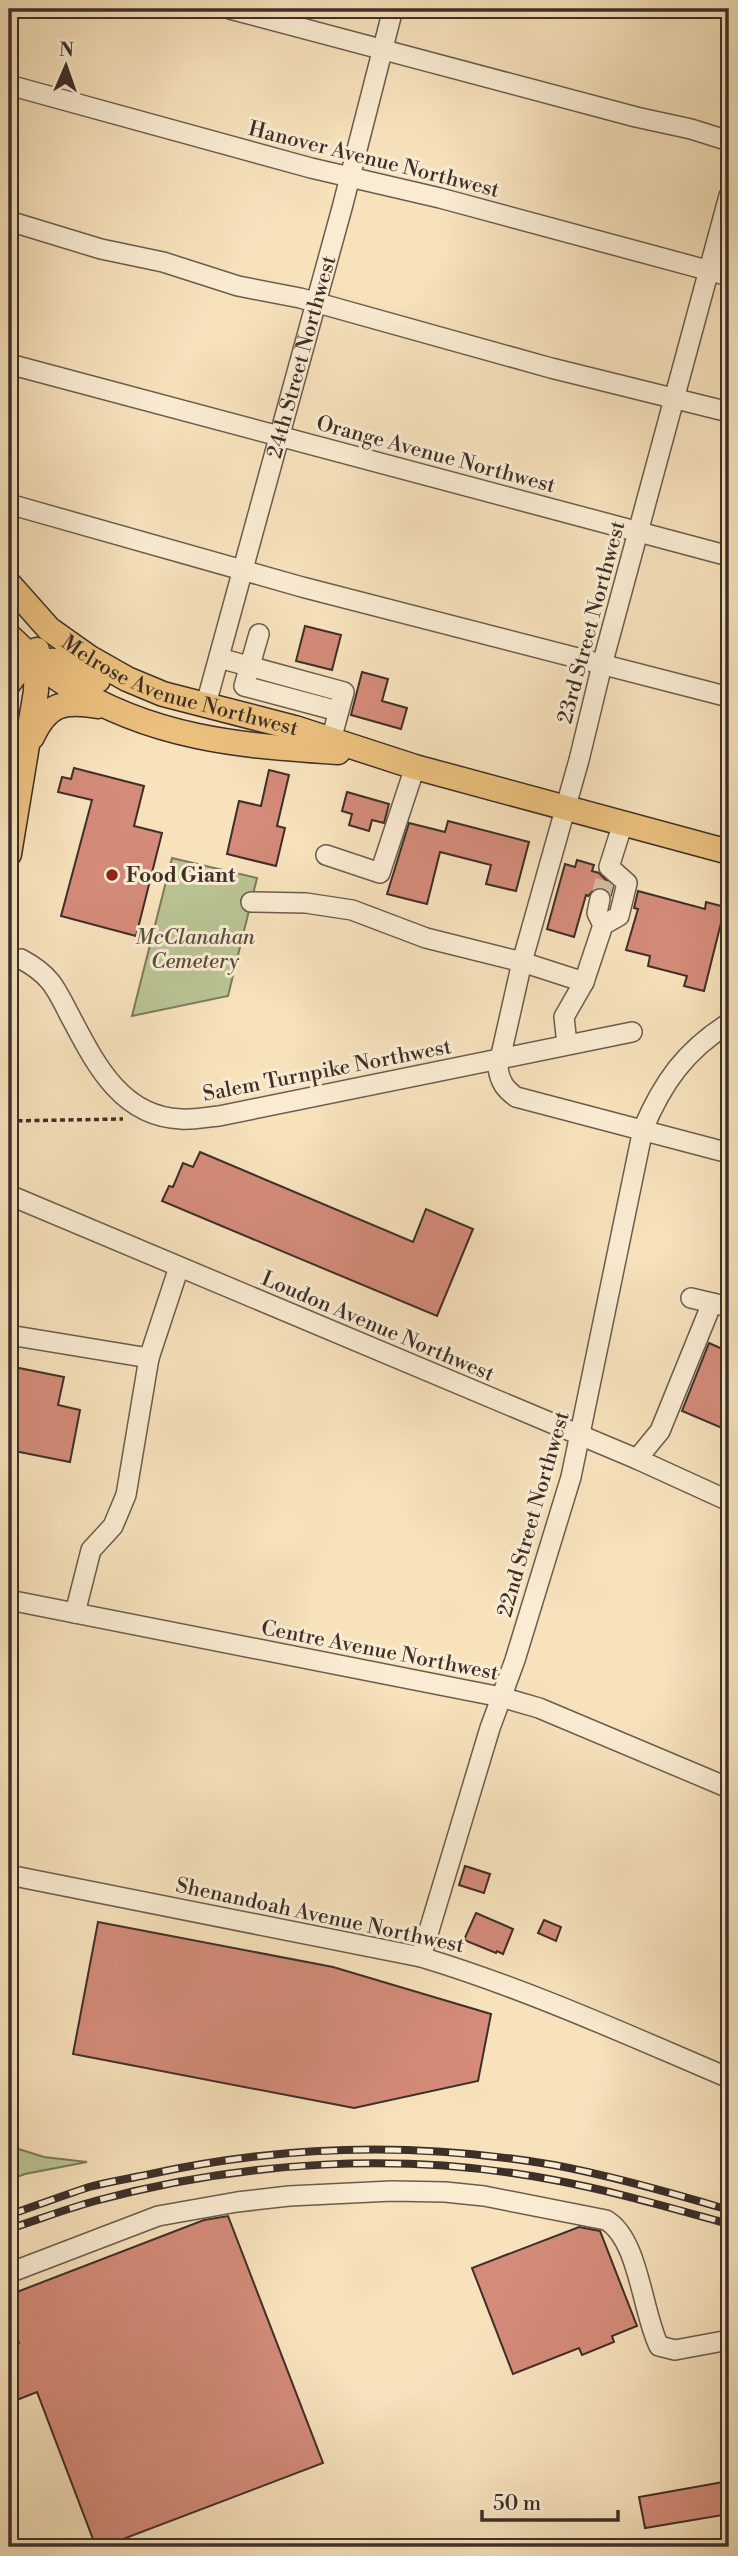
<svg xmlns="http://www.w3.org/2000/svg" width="738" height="2556" viewBox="0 0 738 2556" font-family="'Libre Bodoni',serif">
<rect width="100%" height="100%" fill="#f7e2bc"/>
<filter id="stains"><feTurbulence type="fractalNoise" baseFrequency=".00286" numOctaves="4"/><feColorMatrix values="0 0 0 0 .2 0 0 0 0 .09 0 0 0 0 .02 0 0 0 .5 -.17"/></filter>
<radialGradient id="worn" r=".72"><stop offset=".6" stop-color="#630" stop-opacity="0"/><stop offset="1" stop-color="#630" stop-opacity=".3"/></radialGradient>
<g fill="#bac493" stroke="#7c7a5e" stroke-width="2">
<path d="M172 858 257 878 228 996 132 1016Z"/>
<path d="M9 2146 44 2157 87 2162 25 2174 9 2180Z"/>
</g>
<g fill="#d48b79" stroke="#3d2f29" stroke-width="2">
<path d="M305 626 341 635 332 670 296 661Z"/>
<path d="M362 672 388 679 382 701 407 708 401 729 351 715Z"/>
<path d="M74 768 144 786 134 826 162 833 136 936 61 916 92 800 58 792 62 777 71 779Z"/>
<path d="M269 770 289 775 277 826 285 828 276 866 227 854 239 801 261 806Z"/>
<path d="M347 792 389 804 384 823 372 820 369 831 349 825 352 814 342 811Z"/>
<path d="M448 821 529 842 516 891 486 884 491 865 440 852 427 904 387 894 409 823 445 832Z"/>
<path d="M577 860 594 865 592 871 599 873 613 887 611 895 602 887 596 888 588 896 586 895 574 937 547 929 565 864 575 867Z"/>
<path d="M638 891 705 909 706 902 725 907 704 991 684 986 687 976 648 966 650 956 626 950 638 909 634 908Z"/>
<path d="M200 1152 413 1242 426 1209 473 1229 437 1316 162 1201 169 1186 173 1187 183 1163 193 1167Z"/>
<path d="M709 1343 729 1352V1431L682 1411Z"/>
<path d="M9 1366 64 1377 58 1405 80 1410 70 1462 9 1450Z"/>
<path d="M465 1866 490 1874 484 1893 459 1885Z"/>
<path d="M476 1913 513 1929 503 1954 497 1951 496 1953 464 1940Z"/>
<path d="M544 1920 561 1927 556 1941 538 1933Z"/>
<path d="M98 1922 333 1967 491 2014 478 2081 354 2108 73 2054Z"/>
<path d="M228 2216 323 2463 102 2547H96L37 2392 9 2403V2347L19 2343 9 2317V2295L204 2220Z"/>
<path d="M579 2227 600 2231 637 2326 612 2336 614 2342 582 2355 579 2348 513 2374 472 2268Z"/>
<path d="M729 2481V2514L645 2528 639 2497Z"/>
</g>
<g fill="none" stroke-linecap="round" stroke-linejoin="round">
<path stroke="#d2be9f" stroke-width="19" stroke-dasharray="19 10" stroke-linecap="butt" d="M600 899 605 880"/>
<g stroke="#6c5c4e" stroke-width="22">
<g id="minor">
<path d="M230 9 636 117 691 129 729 141"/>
<path d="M9 85 311 168 440 198 729 276"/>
<path d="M729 196 602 665 579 760 522 962 498 1068C500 1082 505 1089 516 1097L729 1153"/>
<path d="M9 221 101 249 163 262 238 286 300 298 551 368 729 412"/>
<path d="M9 364 729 556"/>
<path d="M9 504 302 587 729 697"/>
<path d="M259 634 244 686 338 711"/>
<path d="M219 658 344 692 331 740"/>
<path id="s1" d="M206 704 342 208 393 9"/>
<path d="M326 855 380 873 415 767"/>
<path d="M600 899 597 913 603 925"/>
<path d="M251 902 306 903 352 910 426 938 522 962 584 982"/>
<path d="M21 959C49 974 55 986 69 1014 94 1061 120 1117 181 1119 193 1120 207 1117 219 1116L632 1032"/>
<path d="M567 1044 564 1017 584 982 603 925 619 916 627 883 609 867 623 823"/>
<path d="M9 1195 637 1459 729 1501"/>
<path d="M691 1298 729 1307"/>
<path d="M9 1335 149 1358 179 1267"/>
<path d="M637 1459 660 1431 712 1303"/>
<path d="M9 1600 501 1697 539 1708 729 1788"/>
<path d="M75 1613 91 1550 113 1526 126 1495 149 1358"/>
<path d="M9 1875 421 1957C527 1989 628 2035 729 2078"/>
<path d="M421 1957 490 1728 515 1660 571 1477 643 1129C663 1082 685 1051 729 1023"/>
<path d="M9 2273 158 2216 237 2202 289 2196 392 2191 445 2192 484 2196 606 2220C639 2239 642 2312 659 2346L675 2350 729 2340"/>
</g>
</g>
<g stroke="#3d2f29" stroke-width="27">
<g id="major">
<path id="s2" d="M9 584 49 629 90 658 127 679 163 694 295 728 415 767 729 852"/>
<path d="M9 636C27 653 45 671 66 684 151 738 240 746 338 752"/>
<path d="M9 683C22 661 51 656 74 665 82 668 90 675 98 680"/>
<path d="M32 737C47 704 63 700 98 706"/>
<path d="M9 854 36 691 37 650"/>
</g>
</g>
<path stroke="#3d2f29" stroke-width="3.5" stroke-dasharray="5 3.5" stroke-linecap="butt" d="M9 1121 123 1119"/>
<use href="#minor" stroke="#faecd3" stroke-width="19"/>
<use href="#major" stroke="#ecc17e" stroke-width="24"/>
<g stroke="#3d2f29" stroke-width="8">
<g id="rail">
<path d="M9 2215C35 2206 62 2196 89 2187 108 2182 127 2179 146 2175 280 2145 419 2142 554 2165 613 2176 672 2193 729 2210"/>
<path d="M9 2229C37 2220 66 2209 95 2201 243 2161 403 2151 554 2180 613 2191 671 2208 729 2224"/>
</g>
</g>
<use href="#rail" stroke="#faecd3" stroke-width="5" stroke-dasharray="16" stroke-linecap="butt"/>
</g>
<circle fill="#8f2418" stroke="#faecd3" stroke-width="2.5" cx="112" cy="875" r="7"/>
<g text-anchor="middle" stroke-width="6" stroke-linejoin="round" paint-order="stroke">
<g font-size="21" fill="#3d2f29" stroke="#faecd3">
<text transform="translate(374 159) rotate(14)" y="7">Hanover Avenue Northwest</text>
<text dy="7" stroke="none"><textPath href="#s1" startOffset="360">24th Street Northwest</textPath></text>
<text transform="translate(436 454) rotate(15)" y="7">Orange Avenue Northwest</text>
<text transform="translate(591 622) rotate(-75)" y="7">23rd Street Northwest</text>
<text dy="7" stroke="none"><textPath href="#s2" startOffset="205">Melrose Avenue Northwest</textPath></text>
<text transform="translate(327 1070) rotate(-11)" y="7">Salem Turnpike Northwest</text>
<text transform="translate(378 1326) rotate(23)" y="7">Loudon Avenue Northwest</text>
<text transform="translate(533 1514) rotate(-74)" y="7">22nd Street Northwest</text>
<text transform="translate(380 1650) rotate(11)" y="7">Centre Avenue Northwest</text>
<text transform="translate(320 1915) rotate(12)" y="7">Shenandoah Avenue Northwest</text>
</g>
<g font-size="21" font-weight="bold" fill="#3d2f29" stroke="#faecd3" text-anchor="start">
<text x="126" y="882">Food Giant</text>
</g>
<g font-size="21" font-style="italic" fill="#564d3e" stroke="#faecd3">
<text x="195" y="944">McClanahan<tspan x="195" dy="24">Cemetery</tspan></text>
</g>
</g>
<rect width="738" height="2556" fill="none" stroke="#f7e2bc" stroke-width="35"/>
<rect x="10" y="10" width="717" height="2535" fill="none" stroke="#3d2f29" stroke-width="3.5"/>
<rect x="18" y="18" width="703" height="2521" fill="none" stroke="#3d2f29" stroke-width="2"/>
<g transform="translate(66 66) rotate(2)" stroke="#faecd3" stroke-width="5" paint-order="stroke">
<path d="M0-5L12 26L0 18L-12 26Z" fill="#3d2f29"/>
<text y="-10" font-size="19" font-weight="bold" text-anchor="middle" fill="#3d2f29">N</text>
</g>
<path d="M482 2510v10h136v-10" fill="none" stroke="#3d2f29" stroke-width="3.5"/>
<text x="493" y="2510" font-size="21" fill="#3d2f29" stroke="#faecd3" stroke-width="5" paint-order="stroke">50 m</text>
<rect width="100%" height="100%" filter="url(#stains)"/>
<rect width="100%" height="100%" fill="url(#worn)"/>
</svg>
